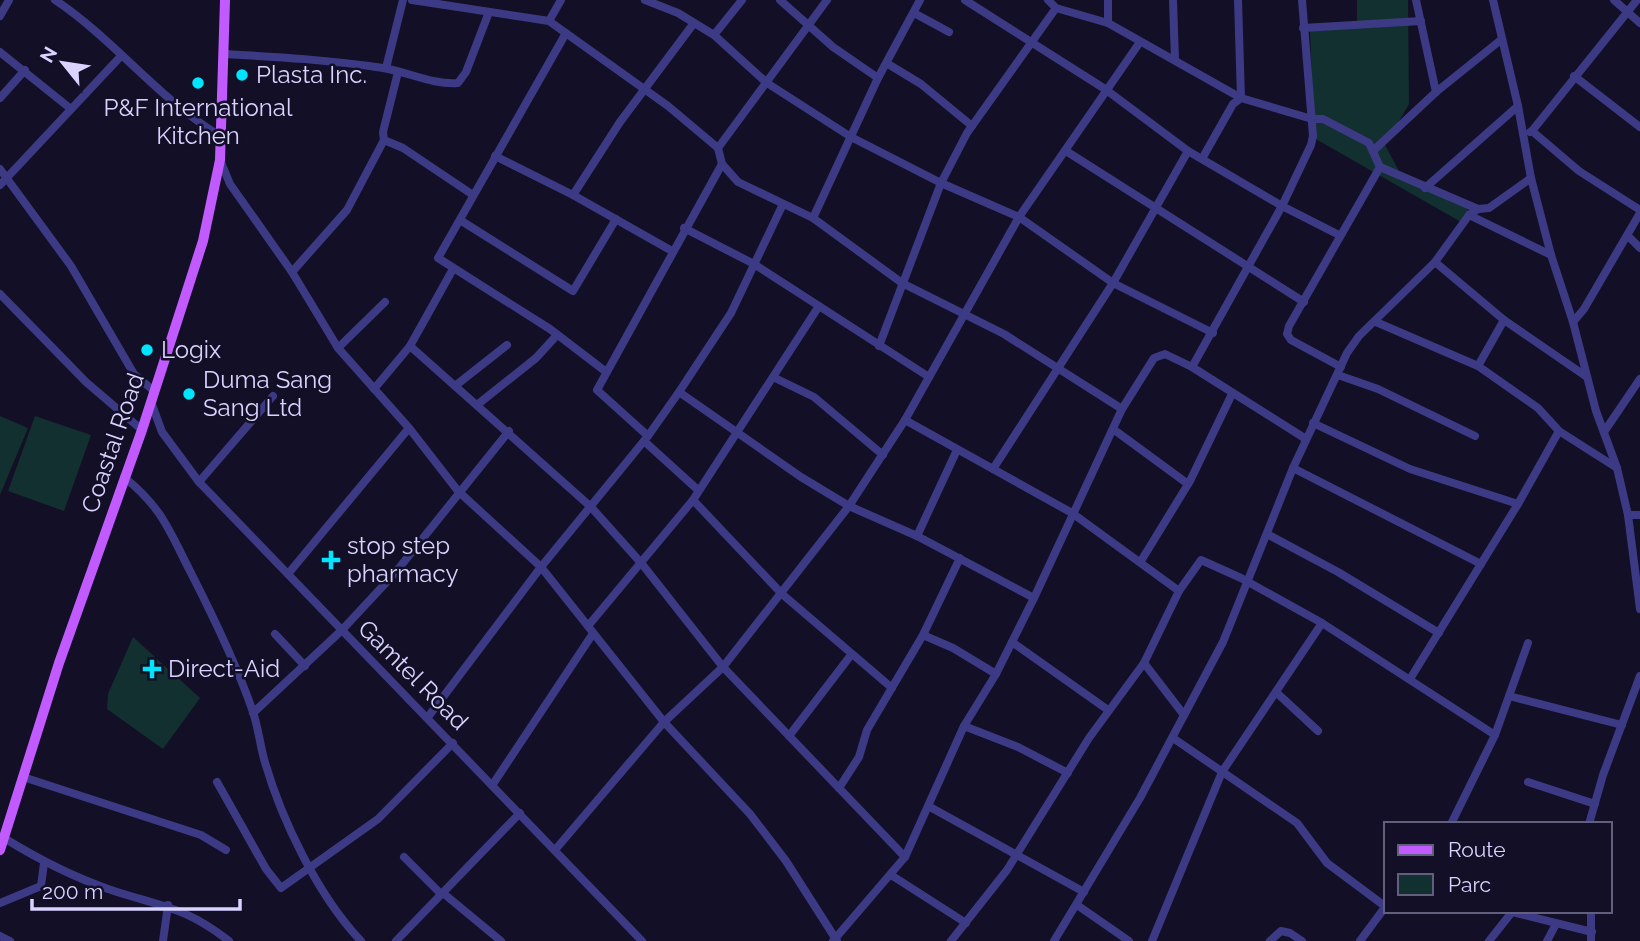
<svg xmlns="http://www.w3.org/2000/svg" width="1640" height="941" viewBox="0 0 1640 941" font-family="Raleway,sans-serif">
<rect width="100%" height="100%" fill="#130f26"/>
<g fill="#12302f">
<path d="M1357 0H1408L1409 104 1385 145 1399 171 1470 207 1461 222 1314 138 1310 30 1357 28Z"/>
<path d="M0 416 28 428 0 495Z"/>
<path d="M35 416 91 435 64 511 8 491Z"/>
<path d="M133 637 200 698 163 749 107 709 108 694Z"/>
</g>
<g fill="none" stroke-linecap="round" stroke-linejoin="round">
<g stroke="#3d3a85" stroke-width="8">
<path d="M55 0C115 40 159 100 222 137"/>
<path d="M412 0 549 21 668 106 718 148 722 164 738 182 813 218 902 283 1004 334 1122 409"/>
<path d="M645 0 678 13 714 35 767 83 851 137 941 183 1019 217 1113 283 1213 333"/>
<path d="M780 0 833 47 878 78"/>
<path d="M965 0 1105 89 1188 151 1282 206 1339 235"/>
<path d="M1048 0 1056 8 1108 23 1241 98 1312 119H1323L1369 143 1380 167 1289 326 1287 334 1291 340 1341 367"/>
<path d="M1108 0V23"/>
<path d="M1173 0 1175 60"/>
<path d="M1416 0 1436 92"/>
<path d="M1493 0 1518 106 1531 178 1551 255 1573 322 1596 411 1617 468 1628 515 1640 609"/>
<path d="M1614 0 1640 23"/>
<path d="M914 13 949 32"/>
<path d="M0 16 9 0"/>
<path d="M549 21 561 0"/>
<path d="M1303 28 1421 21"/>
<path d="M566 33 438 258 550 329 605 371"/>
<path d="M714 35 742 0"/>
<path d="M0 52 71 109"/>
<path d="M225 54C278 57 331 60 383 68 408 72 433 85 458 83L466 72 489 12"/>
<path d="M888 64 921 84 972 126"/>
<path d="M386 68 403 0"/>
<path d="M398 72 383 132 384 140 403 148 473 195"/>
<path d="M1574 76 1640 127"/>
<path d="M0 98 25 70"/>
<path d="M1532 131 1637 0"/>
<path d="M1530 132 1532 131 1579 171 1640 210"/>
<path d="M718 148 827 0"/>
<path d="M1374 150 1436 92 1502 39"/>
<path d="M1066 151 1304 302"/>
<path d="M495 156 573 195 672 251"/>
<path d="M1203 157 1233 104 1241 98 1238 0"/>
<path d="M220 160 230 184 292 272 338 348 409 428 458 491 541 567 664 722 750 814 786 861 837 941"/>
<path d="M1380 167 1478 209"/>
<path d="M0 169 71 266 134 374 154 391"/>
<path d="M0 185 121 56"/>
<path d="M1425 188 1518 106"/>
<path d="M573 195 620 122 694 23"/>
<path d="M1469 215 1551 255"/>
<path d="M813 218 878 78 920 0"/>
<path d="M460 220 573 291 616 219"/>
<path d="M684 228 754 264 929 377"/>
<path d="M1628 236 1640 248"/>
<path d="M1435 262 1504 320"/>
<path d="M292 272 347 210 384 140"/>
<path d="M0 294 86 382 142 430"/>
<path d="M1376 322 1478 366 1538 408 1559 431 1617 468"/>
<path d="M1573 322 1584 309 1640 213"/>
<path d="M410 346 591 507 642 564 723 667 905 857"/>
<path d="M879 346 941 183 967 133 1056 8"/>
<path d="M338 348 385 302"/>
<path d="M1478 366 1504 320 1587 377"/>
<path d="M1192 367 1282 206 1311 145 1313 136 1302 0"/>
<path d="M1338 375 1378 389 1475 436"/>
<path d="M775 378 814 397 883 455"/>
<path d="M455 386 507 345"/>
<path d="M374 389 410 346 453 269"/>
<path d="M679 392 801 477 849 506 917 536 1034 598"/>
<path d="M151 402 162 432 199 482 642 941"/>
<path d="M477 405 536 358 557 335"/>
<path d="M905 420 1072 513 1179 591"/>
<path d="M1313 423 1410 469 1518 504"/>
<path d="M1113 429 1188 484"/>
<path d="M1604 432 1640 379"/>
<path d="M648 436 597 390 722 164"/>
<path d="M644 441 698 490"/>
<path d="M1293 468 1481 564"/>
<path d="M993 469 1113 283 1188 151"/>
<path d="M124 477C162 508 168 528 190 571 213 616 237 665 253 712 258 727 260 744 264 759 281 819 318 896 361 941"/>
<path d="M199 482 273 396"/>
<path d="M693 500 782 594 892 688"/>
<path d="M1628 515H1640"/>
<path d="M1267 534 1338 572 1439 633"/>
<path d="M917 536 957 450"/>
<path d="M1141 561 1190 481 1232 394"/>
<path d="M288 574 409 428"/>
<path d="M588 626 693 500 819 306"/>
<path d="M275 634 305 666"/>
<path d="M923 635 953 648 996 674"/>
<path d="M1012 642 1108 710"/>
<path d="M1144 663 1184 715"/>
<path d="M1410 679 1518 504 1559 431"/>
<path d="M1277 693 1318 731"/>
<path d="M1509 696 1622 725"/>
<path d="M253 713 342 630 395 573 509 431"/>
<path d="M428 717 541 567 648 436 679 392 731 313 783 204"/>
<path d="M964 726 1018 747 1068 773"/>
<path d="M789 736 851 655"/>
<path d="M1173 738 1297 823 1327 863 1386 907"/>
<path d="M23 777 201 835 226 850"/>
<path d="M217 782 266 869 281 888 378 819 453 743"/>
<path d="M1528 782 1595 804"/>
<path d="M493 784 592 635"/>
<path d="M839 788 859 757 867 730 923 635 960 558"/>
<path d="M930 807 1084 892"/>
<path d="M1451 824 1495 735 1528 643"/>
<path d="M1589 824 1603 775 1640 676"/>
<path d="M4 838C38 859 73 877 111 890 162 907 184 906 229 941"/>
<path d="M555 850 664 722 723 667 849 506 905 420 1019 217 1140 42"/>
<path d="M404 857 441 894"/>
<path d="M891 875 966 923"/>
<path d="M443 893 501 941"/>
<path d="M0 903 41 886 44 863"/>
<path d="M1077 905 1129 941"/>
<path d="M0 936 10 941"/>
<path d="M163 941 168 905"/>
<path d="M396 941 520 813"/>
<path d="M833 941 905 857 964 726 996 674 1034 598 1122 409 1154 358 1165 354 1192 367 1306 439"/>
<path d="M951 941 1007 870 1089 738 1144 663 1179 591 1201 560 1241 578 1322 623 1495 735"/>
<path d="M1054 941 1140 798 1223 642 1293 468 1347 353 1359 336 1435 262 1469 215 1478 209 1489 208 1531 178"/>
<path d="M1152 941 1222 772 1322 623"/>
<path d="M1270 941 1281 931 1290 933 1302 941"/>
<path d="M1360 941 1386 906"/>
<path d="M1489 941 1512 912 1592 932"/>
<path d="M1547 941 1556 924"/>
<path d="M1591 941V911"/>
</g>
<path stroke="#c25bff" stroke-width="10" d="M0 850 59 663 142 430 203 241 220 160 225 0"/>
</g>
<g fill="#00e5ff" stroke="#130f26" stroke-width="2.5">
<circle cx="242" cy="75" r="7"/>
<circle cx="198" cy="83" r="7"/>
<circle cx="147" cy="350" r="7"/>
<circle cx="189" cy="394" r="7"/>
<path d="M327.5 549.5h7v7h7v7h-7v7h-7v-7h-7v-7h7z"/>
<path d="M148.5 658.5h7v7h7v7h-7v7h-7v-7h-7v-7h7z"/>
</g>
<g text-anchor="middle" stroke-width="5" stroke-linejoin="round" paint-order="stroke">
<g font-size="24" fill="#d9d4ff" stroke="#130f26" text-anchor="start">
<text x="256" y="83">Plasta Inc.</text>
<text x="198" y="116" text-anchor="middle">P&amp;F International<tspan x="198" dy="28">Kitchen</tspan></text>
<text x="161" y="358">Logix</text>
<text x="203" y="388">Duma Sang<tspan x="203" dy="28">Sang Ltd</tspan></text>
<text x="347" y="554">stop step<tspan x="347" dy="28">pharmacy</tspan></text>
<text x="168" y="677">Direct-Aid</text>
</g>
<g font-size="24" fill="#d9d4ff" stroke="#130f26">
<text transform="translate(113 443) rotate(-71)" y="8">Coastal Road</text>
<text transform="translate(413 675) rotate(45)" y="8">Gamtel Road</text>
</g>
</g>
<rect x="1384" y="822" width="228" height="91" fill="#130f26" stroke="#625e7d" stroke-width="2"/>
<rect x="1398" y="845" width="35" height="10" fill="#c25bff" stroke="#625e7d" stroke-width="2"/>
<text x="1448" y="857" font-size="21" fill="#d9d4ff">Route</text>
<rect x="1398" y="874" width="35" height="21" fill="#12302f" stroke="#625e7d" stroke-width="2"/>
<text x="1448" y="892" font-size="21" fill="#d9d4ff">Parc</text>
<g transform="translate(63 63) rotate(300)" stroke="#130f26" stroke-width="5" paint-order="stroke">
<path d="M0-5L12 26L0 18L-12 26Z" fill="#d9d4ff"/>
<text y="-10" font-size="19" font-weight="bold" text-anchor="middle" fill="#d9d4ff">N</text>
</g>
<path d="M32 899v10h208v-10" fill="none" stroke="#d9d4ff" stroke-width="3.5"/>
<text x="42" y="899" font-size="21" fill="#d9d4ff" stroke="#130f26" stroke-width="5" paint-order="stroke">200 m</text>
</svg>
